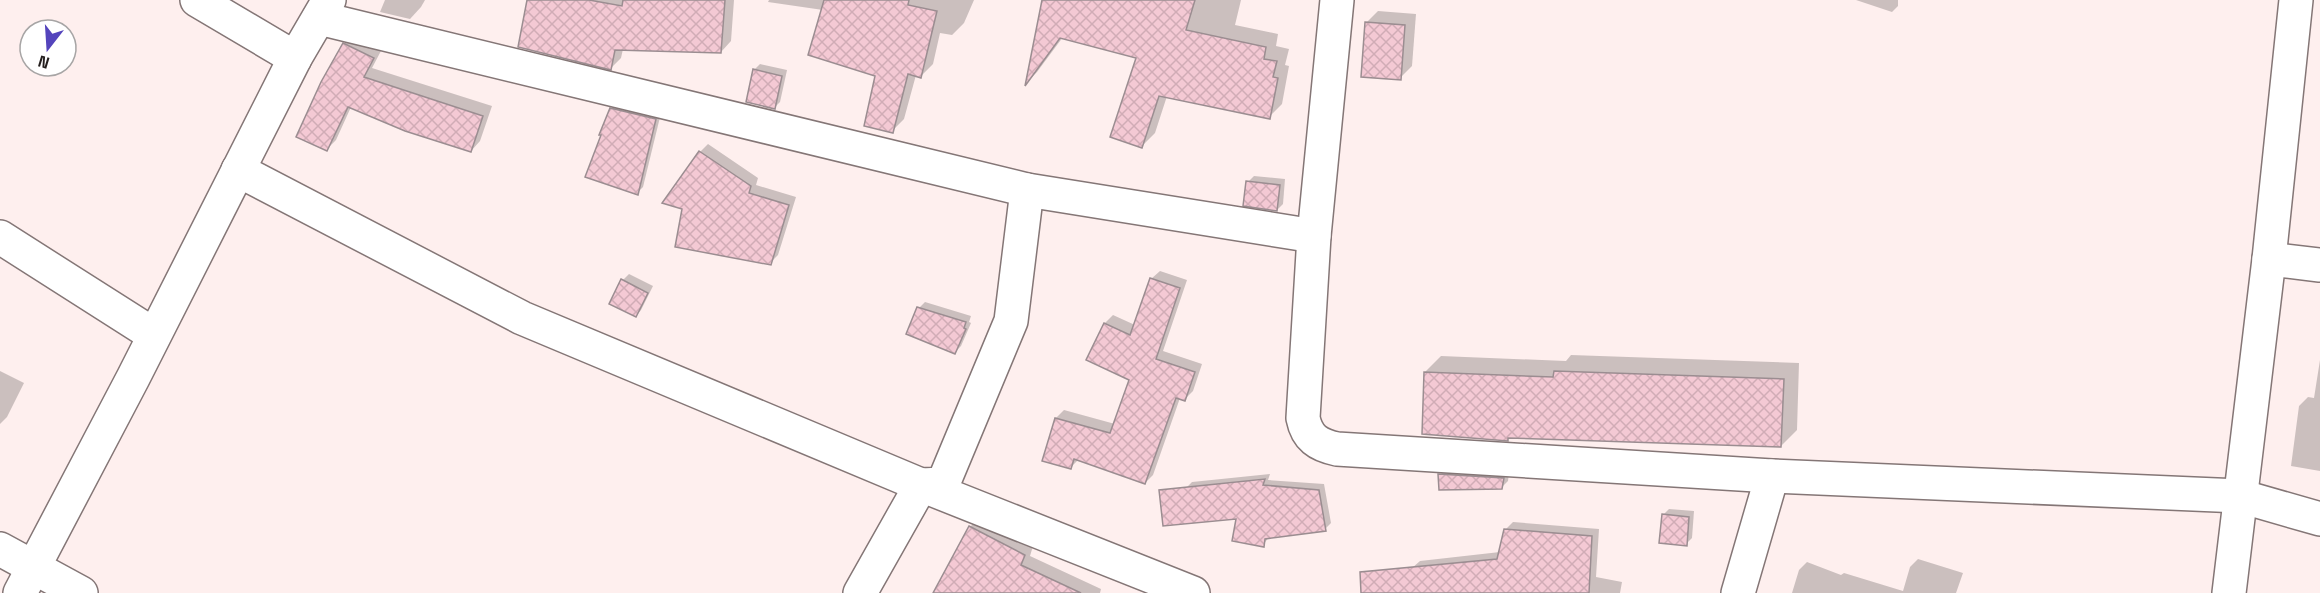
<svg xmlns="http://www.w3.org/2000/svg" width="2320" height="593" viewBox="0 0 2320 593" font-family="'Space Grotesk',sans-serif">
<defs>
<pattern id="building-cross-hatch" width="8" height="8" patternUnits="userSpaceOnUse" patternTransform="scale(1.5)"><rect width="8" height="8" fill="#f4c9d4"/><path d="M0 0l8 8M0 8l8-8" fill="none" stroke="#d1acb6"/></pattern>
</defs>
<rect width="100%" height="100%" fill="#feefee"/>
<g fill="#0003">
<path d="M385 0H425L421 7 410 19 380 12Z"/>
<path d="M527 0H734L731 41 721 52 623 49 621 58 611 68Z"/>
<path d="M769 0H974L964 23 952 35 940 33 933 64 921 76 916 75 904 119 892 131 877 75 823 10 768 2Z"/>
<path d="M1044 0H1241L1235 25 1278 34 1276 46 1289 49 1285 65 1289 66 1282 104 1269 117 1167 96 1155 133 1142 146 1138 57 1063 37 1037 72 1027 82Z"/>
<path d="M1856 0H1898V6L1892 12Z"/>
<path d="M1378 11 1416 14 1412 66 1400 78 1366 23Z"/>
<path d="M353 35 382 49 372 68 492 106 480 141 471 151 351 107 336 140 327 149 344 44Z"/>
<path d="M760 64 787 70 780 102 774 108 754 70Z"/>
<path d="M618 103 661 113 643 187 637 193 612 109Z"/>
<path d="M708 144 758 178 756 185 796 197 778 255 770 263 684 208 665 202 700 152Z"/>
<path d="M1254 176 1285 179 1283 204 1277 210 1248 182Z"/>
<path d="M1160 271 1187 280 1163 351 1202 364 1193 391 1185 399 1180 398 1153 475 1145 483 1079 459 1070 468 1056 418 1064 410 1115 424 1131 379 1105 323 1113 315 1135 325 1151 279Z"/>
<path d="M629 274 653 286 641 310 636 316 623 280Z"/>
<path d="M925 302 971 316 969 322 971 323 961 346 955 352 919 308Z"/>
<path d="M1571 355 1799 363 1797 430 1781 446 1510 436 1508 439 1425 372 1441 356 1566 361Z"/>
<path d="M2320 360V471L2291 466 2299 406 2308 397 2314 398Z"/>
<path d="M0 371 24 383 7 417 0 424Z"/>
<path d="M1446 469 1509 473 1508 481 1502 487 1440 475Z"/>
<path d="M1270 474 1268 480 1324 484 1331 523 1325 529 1269 537 1263 545 1238 518 1186 488 1192 482Z"/>
<path d="M1669 509 1694 511 1692 538 1686 544 1663 515Z"/>
<path d="M979 518 1033 546 1030 556 1101 589 1100 593H935L970 527Z"/>
<path d="M1513 522 1599 529 1596 577 1622 582 1620 593H1406L1412 568 1420 561 1500 552 1505 530Z"/>
<path d="M1918 559 1963 573 1956 593H1792L1799 570 1807 562 1841 575 1844 573 1903 591 1910 567Z"/>
</g>
<g fill="url(#building-cross-hatch)" stroke="#9b8d91" stroke-width="1.5">
<path d="M527 0H589L622 6 623 0H725L721 53 615 50 611 70 518 47Z"/>
<path d="M824 0H909L908 5 937 11 921 78 908 74 893 133 864 126 875 76 808 55Z"/>
<path d="M1042 0H1195L1186 30 1266 47 1264 59 1277 61 1273 77 1278 78 1270 119 1159 96 1142 148 1110 137 1136 58 1060 38 1025 86Z"/>
<path d="M1365 22 1405 25 1401 80 1361 77Z"/>
<path d="M343 43 374 58 364 77 483 116 471 152 405 131 348 107 327 151 296 137 321 82Z"/>
<path d="M753 69 782 76 775 109 746 102Z"/>
<path d="M610 108 656 119 638 195 585 177 601 135H599Z"/>
<path d="M699 151 751 186 749 193 789 205 771 265 675 247 682 209 662 203Z"/>
<path d="M1246 181 1280 185 1277 211 1243 206Z"/>
<path d="M1150 278 1180 288 1156 359 1195 372 1185 401 1176 398 1145 484 1074 459 1071 469 1042 461 1055 418 1110 433 1129 380 1086 360 1104 323 1130 335Z"/>
<path d="M621 279 648 293 636 317 609 304Z"/>
<path d="M917 307 966 322 964 328 966 329 955 354 906 334Z"/>
<path d="M1554 371 1784 379 1781 447 1508 438V441L1422 434 1424 372 1553 377Z"/>
<path d="M1438 474 1504 478 1502 489 1439 490Z"/>
<path d="M1265 479 1263 485 1319 490 1326 531 1265 539 1264 547 1232 541 1236 519 1163 526 1159 490Z"/>
<path d="M1662 514 1689 517 1687 546 1659 543Z"/>
<path d="M969 526 1025 555 1021 565 1081 593H933Z"/>
<path d="M1504 529 1592 536 1589 593H1361L1360 572 1497 559Z"/>
</g>
<g fill="none" stroke-linecap="round" stroke-linejoin="round">
<g stroke="#847676" stroke-width="36">
<g id="minor">
<path d="M197 0 295 58"/>
<path d="M1337 0 1314 236 1303 418C1307 438 1318 445 1337 449L1772 476 2240 496 2320 519"/>
<path d="M319 18 1027 190 1314 236"/>
<path d="M238 170 522 318 921 485 1193 593"/>
<path d="M0 237 154 335"/>
<path d="M2269 259 2320 265"/>
<path d="M0 549 81 593"/>
<path d="M20 593 133 378 295 58 329 0"/>
<path d="M860 593 921 485 943 484 1011 321 1027 190"/>
<path d="M1738 593 1772 476"/>
<path d="M2229 593 2269 259 2296 0"/>
</g>
</g>
<use href="#minor" stroke="#fff" stroke-width="33"/>
</g>
<g transform="translate(48 48) rotate(197)"><circle r="28" fill="#ffffff" stroke="#a7a5a5" stroke-width="1.5"/>
<path d="M0-4.5L10 22L0 15L-10 22Z" fill="#5444bc"/>
<text y="-9" font-size="16" font-weight="bold" text-anchor="middle" fill="#231e1d">N</text>
</g>
</svg>
